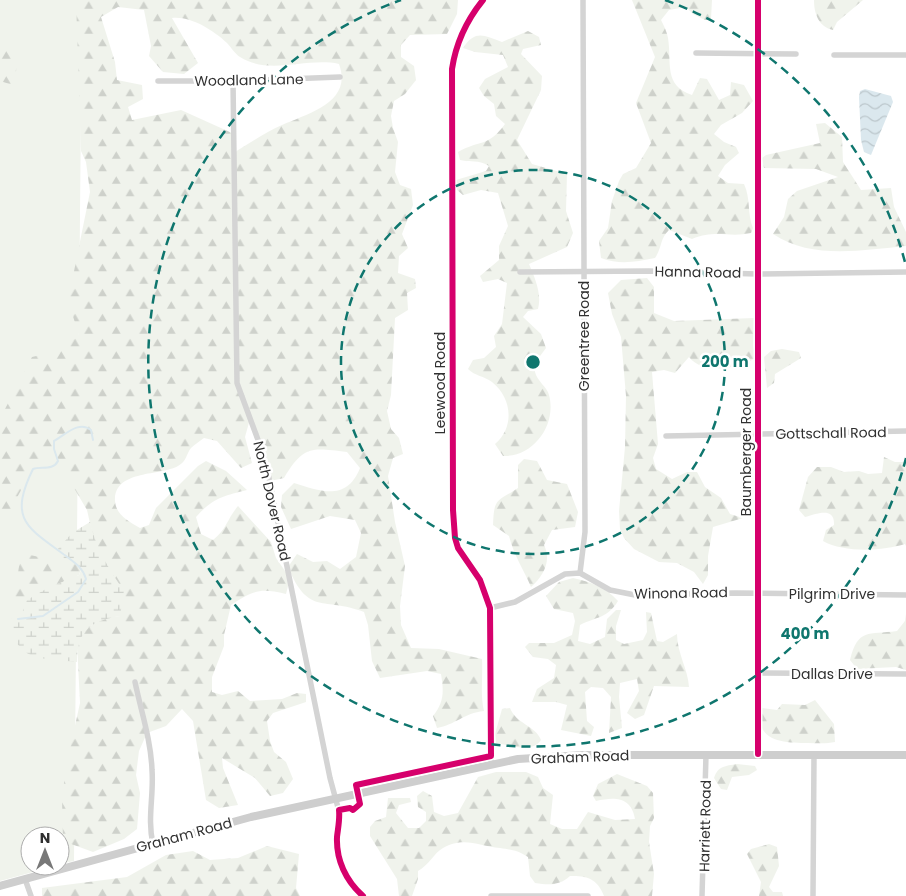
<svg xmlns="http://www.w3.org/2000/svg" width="906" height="896" viewBox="0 0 906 896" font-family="Poppins,sans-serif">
<defs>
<pattern id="forest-firs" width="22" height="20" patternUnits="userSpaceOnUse" patternTransform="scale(1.25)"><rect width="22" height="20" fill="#f0f3ec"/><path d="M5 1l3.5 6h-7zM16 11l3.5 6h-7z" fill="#ced1cb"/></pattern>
<pattern id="wetland-marsh" width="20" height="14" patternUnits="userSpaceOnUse" patternTransform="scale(1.25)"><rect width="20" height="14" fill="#f0f3ec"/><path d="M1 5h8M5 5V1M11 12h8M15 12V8" fill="none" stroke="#ced1cb"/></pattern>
<pattern id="water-waves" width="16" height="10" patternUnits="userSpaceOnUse" patternTransform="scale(1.25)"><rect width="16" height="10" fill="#dbe8ee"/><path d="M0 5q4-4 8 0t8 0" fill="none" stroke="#bcc7cc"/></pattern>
</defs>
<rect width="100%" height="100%" fill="#fff"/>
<path fill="#f0f3ec" d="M0 0H82L74 861 60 864V836H30V866H55L0 881Z"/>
<g fill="url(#forest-firs)" fill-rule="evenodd">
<path d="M76 0H458L457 14 447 34 410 35 401 45V57L414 66 416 80 405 94 394 101 391 116 393 128 398 142 395 172 400 185 411 189 413 205 402 234 408 248 399 256 398 273 415 279 416 288 407 293 408 310 395 318 391 395 387 411 391 429 399 438 403 454 393 458 388 476 395 522 405 566 400 606 401 625 411 648 439 649 482 659C483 677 480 695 484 711 464 713 455 725 437 728L433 716C444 702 444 692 441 674L427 671 380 678 372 661 368 625 364 612C323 596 309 617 288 567L297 554 313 562 327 561 340 569 356 557 361 533 355 520 330 516 291 529 281 507 282 495 294 483C322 492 347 501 360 468L347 452C311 448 304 445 284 478L270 481 250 419 245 437 252 463 241 468 217 441 204 438C200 441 195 444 191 448 186 454 187 461 178 466 160 476 117 470 115 498 114 514 128 521 140 528L149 525 156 508 198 466 206 461 226 471 247 490C223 496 213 498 196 517L201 534 213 540C227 529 227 519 238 506L271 542 276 558 290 578 286 594C260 588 254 590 231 605L224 635V646L212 677V692L222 695 238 691 250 701 282 699 297 693 306 694V702L273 713 267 721 270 741 274 752 286 762 293 779 283 793 270 796 255 778 222 758 223 768 238 805 219 808 206 800 193 721 182 709 166 726 147 733 139 751 136 775 140 793 137 829 124 839 93 852 63 841 62 797 67 762 80 703 77 644 87 628 104 618 120 616 102 558 94 541 87 510 58 461 36 463 9 512 0 513V409H5L32 357 58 351 79 335 68 301 90 192 86 162 81 151ZM118 7 144 10 151 46 149 56 163 72 184 74 198 63 172 18C191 16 213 30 227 43 231 47 235 54 240 57 270 76 306 57 339 64 353 102 309 113 282 125 266 132 250 143 235 152L232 133 181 110 132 120 128 107 143 99 142 85 117 80 115 62 101 17Z"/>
<path d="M632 0H712L711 19 705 20 693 14 686 7 669 10 661 20C664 26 667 32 668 38 672 63 663 85 692 95L700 78 707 79 719 100 730 95 731 82 744 85 753 101 742 113 721 125 714 134 724 142 736 147 739 153 725 165 718 176 728 183 744 184C751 199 747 214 753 228L751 233C728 238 716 229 692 239L669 230C660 238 662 248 655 258 635 262 620 265 601 258L599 241 608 228 612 201 619 181 623 174 636 168 651 143 636 103 655 57Z"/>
<path d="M814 0H863L837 22 833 30C819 27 814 14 814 0Z"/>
<path d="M528 31 539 37 541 45 523 49 521 54 542 76 541 90 517 140 532 164 567 174 566 211 573 233 567 247 529 264C535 278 542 294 538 309L528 311 523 317 541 334 546 348C541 355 534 362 535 372 537 381 547 387 549 395 557 424 534 457 503 456L495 444C515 427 512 398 492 382 484 376 475 376 468 369L473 360 484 358 496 347 494 336 502 324 507 283 498 279 483 282 480 276 499 260V246L508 226 498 193 481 190 463 195 457 190 456 180 486 171 489 166C477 159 472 163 460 160L458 152C481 139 487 148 505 124L496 116 494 104 484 96 479 88 485 79 508 67 503 55 475 52 463 48C476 29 484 36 502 42Z"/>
<path d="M0 36C19 49 19 64 13 85L0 81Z"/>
<path d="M825 123 842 137 843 162 861 190 891 188 894 207 906 232V246C863 250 811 260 773 234L784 217 788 199 797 191 838 177 816 169 764 168 762 158 766 155 820 143 816 124Z"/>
<path d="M647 278 654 287V313L674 321 754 318 753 346 756 358C737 368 704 376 689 357L675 373 664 370 652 372 658 444 653 458 656 469 672 479 687 472H697L705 487 721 498 730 514 743 518 713 527 708 556V575L703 584 694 572 677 563 659 562 634 549 624 538 620 529 619 511 625 447 626 396 621 337 612 314 608 293 621 280Z"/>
<path d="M782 349 799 352 801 358 775 374 774 383 767 388 764 357 771 351Z"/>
<path d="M884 457 895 462H906V546L905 544C883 551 844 553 823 541L826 530 834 525C835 506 816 514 805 517L799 510 808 477 817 467H831L844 472 859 471 868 474 882 473Z"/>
<path d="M524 459 537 461 547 480 567 484 578 512 575 527 552 530 544 545C552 561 543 576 531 587 524 570 514 556 509 536L493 525C494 497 497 502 518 488V465Z"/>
<path d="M30 555 53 560 75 561 81 570 79 575 46 589 27 600 22 613 12 614C11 600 14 591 17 578 20 567 17 560 30 555Z"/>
<path d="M573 578C590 582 606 587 618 601 608 618 596 617 580 625L578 641 590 644 605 637 607 619 616 610H621L616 626V640L624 644 643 640 647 632 646 612 651 613 657 641 663 642 677 634C677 653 688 669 689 687L654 686 644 715 635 719 627 713 639 691 637 679 620 683 619 697 622 728 609 733 611 697 603 688 591 687 585 692 587 721 594 727 591 736 561 730 567 705 556 702H532L537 689 554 678 556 665 548 659 533 657 525 647 529 643H554L572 635 575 621 573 613 554 609 546 596 559 582Z"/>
<path d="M906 614V670L896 667 857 669 850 660C858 628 868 635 897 631L905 621Z"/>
<path d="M815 700 834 724 835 742C826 744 817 743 808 743 784 743 753 742 762 708L777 710 782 704 805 705Z"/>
<path d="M510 708C516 724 535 725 541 740 532 754 510 745 496 743L495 734 502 709Z"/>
<path d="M737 764 755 766 757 770 749 775 732 777 727 790 721 789 714 778C718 766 725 766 737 764Z"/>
<path d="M496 772H526L538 777 543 788 553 795 550 824 562 829H577L588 812 615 820 635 819C631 796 614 797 596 801L593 796 598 784 617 774 647 786 653 793 654 818 650 826 649 842 654 874 652 896H604C597 878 587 876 570 876 559 886 549 885 535 883L530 876 528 857C517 850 512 850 500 848 479 846 464 836 443 848 434 853 429 865 418 871V879L412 896H399L397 879 370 836V827L375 821 386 817 388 798H410L411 802 399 805 396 813 408 828H419L426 821V812L418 807 417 796 423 791 432 796 434 812 444 816 458 813 478 777Z"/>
<path d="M769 844 777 847 779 866 769 887 773 892H782L783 896H759L761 882 747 854 751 849Z"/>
<path d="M267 846 299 854 296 888 300 896H42V888L127 877 166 855 193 851 210 860 238 858Z"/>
</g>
<path fill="url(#wetland-marsh)" d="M90 522C96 549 109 569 124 591L120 616C90 621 77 631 77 662 40 658 10 662 12 614L22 613 27 600 46 589 79 575 81 570 75 561 49 559 72 533Z"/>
<path fill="url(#water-waves)" d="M865 89 891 96 893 102 871 155 864 152 861 140 859 97 860 91Z"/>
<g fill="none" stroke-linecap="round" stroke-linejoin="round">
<path stroke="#dbe8ee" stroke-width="2" d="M18 619 43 616 78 592 86 579C83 568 75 563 66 556 27 527 8 520 33 469 41 466 53 471 58 461L54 449V441C65 435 79 420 91 430L93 440"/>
<g stroke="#d4d4d4" stroke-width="5.5">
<path d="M483 0C466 21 456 42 452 69L453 510 455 538 458 548 480 580 490 608 491 765"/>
<path d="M696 53 796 54"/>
<path d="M834 55H906"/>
<path d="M158 81H233L340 77"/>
<path d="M233 81 237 383 261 448 269 478 330 778 340 815 337 844 339 858 347 877 363 896"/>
<path d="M520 272 649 271 757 274 906 272"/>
<path d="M666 436 906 431"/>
<path d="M580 573 585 532 583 0"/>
<path d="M490 608 515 602 565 574 580 573 610 590 635 595 735 593 906 595"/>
<path d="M759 673 906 674"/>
<path d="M135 682C141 711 151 740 152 770 154 795 147 819 153 844"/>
<path d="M758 754V0"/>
<path d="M25 879 31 896"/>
<path d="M491 896H588"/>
<path d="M702 896 706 755"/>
<path d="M813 896 814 755"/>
</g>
<path stroke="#cecece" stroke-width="8" d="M0 886 251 817 518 759 583 755H906"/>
<g stroke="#fff" stroke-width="9">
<g id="cycleway">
<path d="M758 754V0"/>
<path d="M363 896C346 881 336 860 337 837 338 828 340 819 339 810L350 808 353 810 360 804 356 785 491 756 490 608 480 580 458 548 455 538 453 510 452 69C456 42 466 21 483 0"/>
</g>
</g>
<use href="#cycleway" stroke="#d6006c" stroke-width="6"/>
</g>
<g fill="none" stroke="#0f766e" stroke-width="2.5" stroke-dasharray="9 6">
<circle cx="533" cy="362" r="192"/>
<path d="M906 458A385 385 0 1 1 401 0M665 0A385 385 0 0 1 906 266"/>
</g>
<g text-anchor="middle" stroke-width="5" stroke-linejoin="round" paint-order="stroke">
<g font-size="14" fill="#303030" stroke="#fff">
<text transform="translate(249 80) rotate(-1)" y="5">Woodland Lane</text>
<text transform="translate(698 272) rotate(1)" y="5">Hanna Road</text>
<text transform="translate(584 336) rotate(-90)" y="5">Greentree Road</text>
<text transform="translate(440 383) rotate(-90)" y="5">Leewood Road</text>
<text transform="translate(831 433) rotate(-1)" y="5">Gottschall Road</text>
<text transform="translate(746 452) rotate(-90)" y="5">Baumberger Road</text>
<text transform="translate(272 501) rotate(77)" y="5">North Dover Road</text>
<text transform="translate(681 593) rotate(-1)" y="5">Winona Road</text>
<text x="832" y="599">Pilgrim Drive</text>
<text x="832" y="679">Dallas Drive</text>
<text transform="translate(580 757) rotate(-2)" y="5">Graham Road</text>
<text transform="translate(705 826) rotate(-89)" y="5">Harriett Road</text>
<text transform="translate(184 835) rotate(-15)" y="5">Graham Road</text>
</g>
</g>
<circle cx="533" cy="362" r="8" fill="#0f766e" stroke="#fff" stroke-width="2.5"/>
<g font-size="15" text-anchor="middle" font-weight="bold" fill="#0f766e" stroke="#fff" stroke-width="5" stroke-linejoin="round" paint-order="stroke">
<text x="725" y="367">200 m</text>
<text x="805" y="639">400 m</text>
</g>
<g transform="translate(45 851)"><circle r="24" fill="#ffffff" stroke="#acacac"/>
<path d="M0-4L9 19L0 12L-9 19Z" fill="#787878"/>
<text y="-8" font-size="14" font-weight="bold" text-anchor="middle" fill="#303030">N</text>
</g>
</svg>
